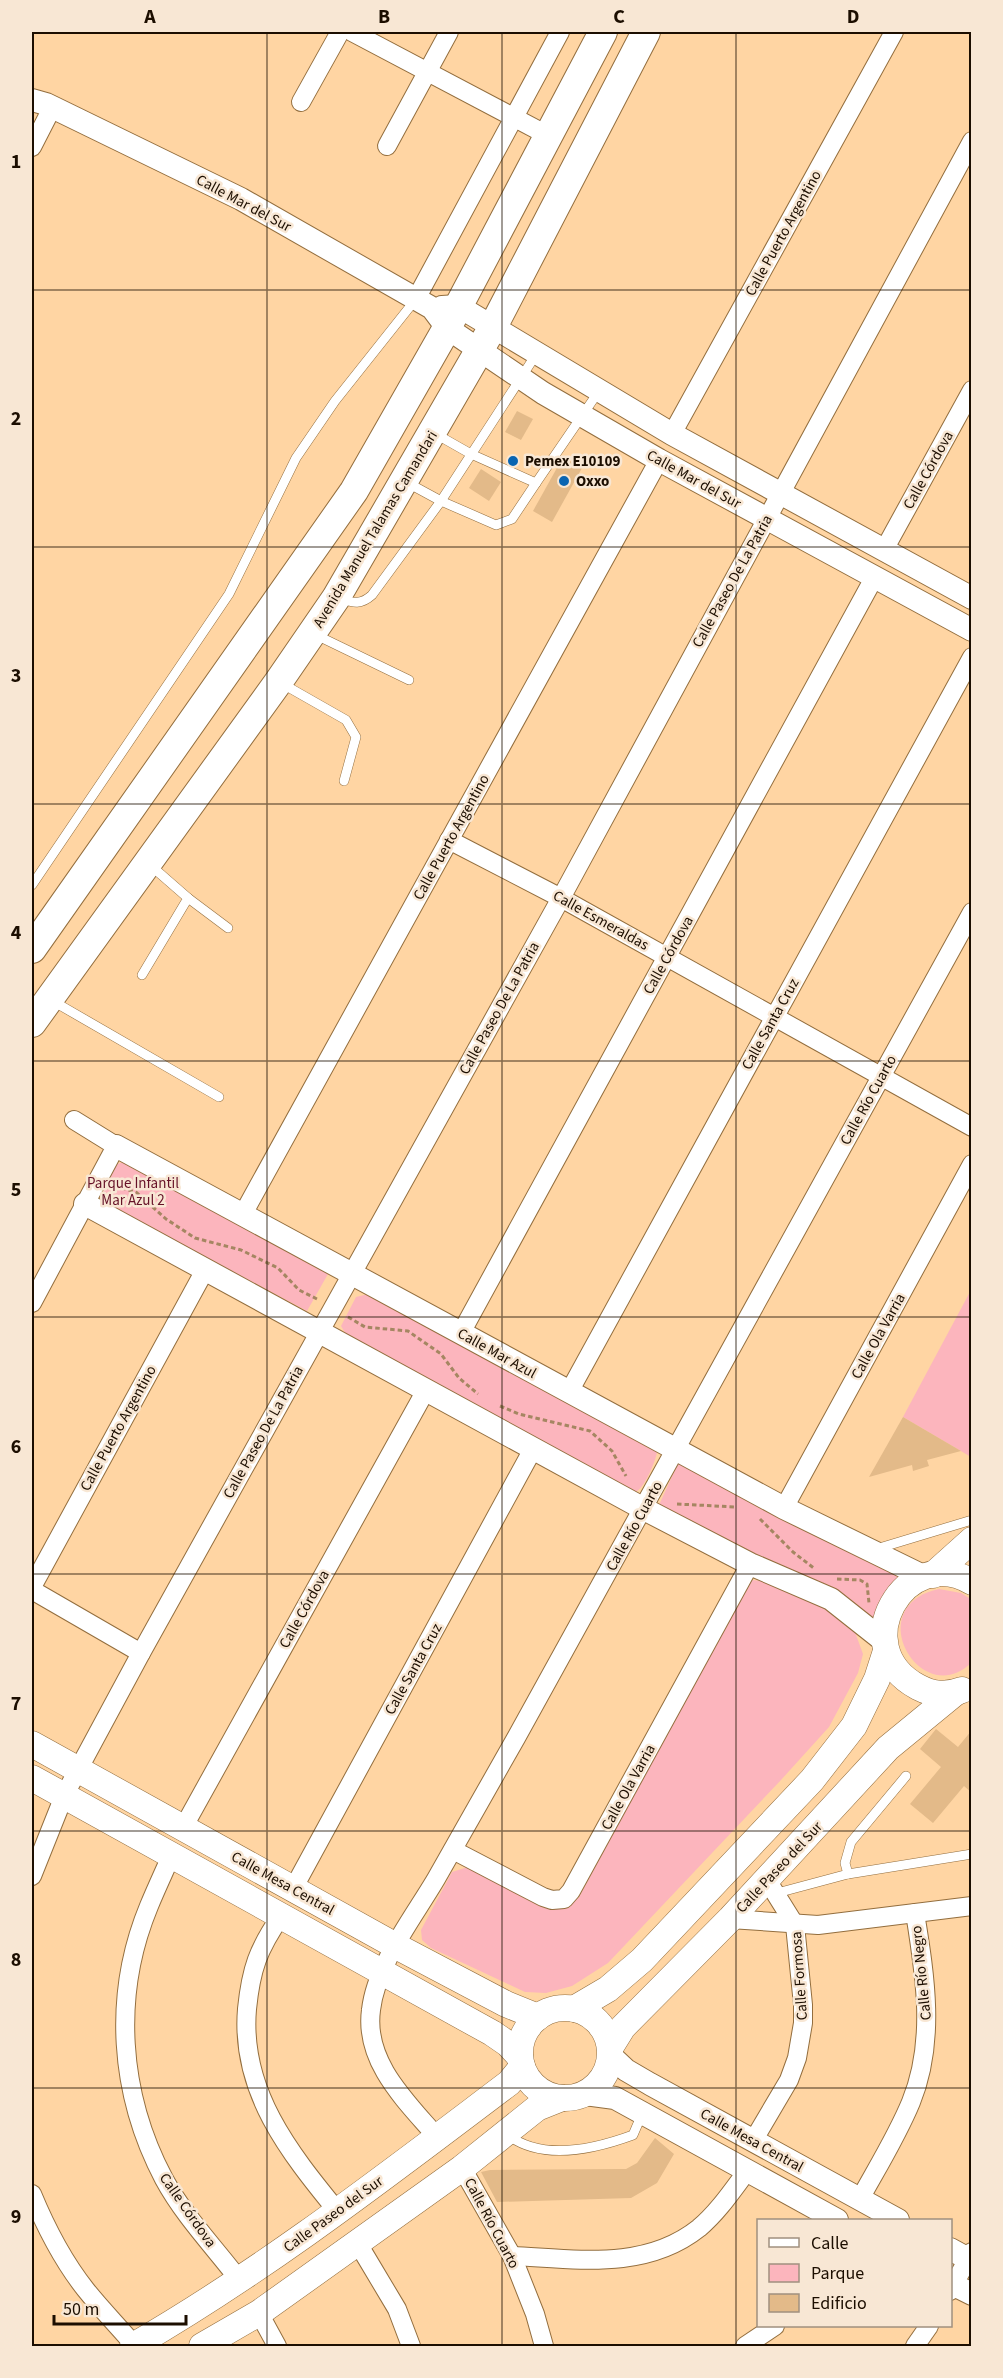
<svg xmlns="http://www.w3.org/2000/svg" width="1003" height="2378" viewBox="0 0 1003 2378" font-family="'Source Sans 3',sans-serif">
<rect width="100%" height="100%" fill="#ffd5a3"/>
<g fill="#fcb5bd">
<path d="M127 1161 328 1274 307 1311 104 1204 103 1189 117 1164Z"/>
<path d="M971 1290V1457L903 1417Z"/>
<path d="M364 1295H374L657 1452C656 1460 645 1487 637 1491 636 1492 630 1492 628 1492L347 1336 341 1326 356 1297Z"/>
<path d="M679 1461 909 1580 873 1622 659 1505Z"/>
<path d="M751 1580 775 1582 809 1596 855 1632 863 1654 858 1673 829 1727 781 1780 608 1963 572 1986 546 1993 525 1992 431 1948 422 1940 421 1930 452 1872 471 1866 542 1907C556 1909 569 1906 579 1897L699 1673Z"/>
<path d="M939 1589 961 1593 972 1600 971 1663C921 1711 859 1606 939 1589Z"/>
</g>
<g fill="#e3ba89">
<path d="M517 411 533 419 521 440 505 432Z"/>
<path d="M563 457 582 468 552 522 533 511Z"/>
<path d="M481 469 501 482 489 501 469 488Z"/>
<path d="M903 1417 961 1451 927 1460 929 1466 913 1471 912 1465 869 1477Z"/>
<path d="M936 1729 958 1747 972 1730V1793L964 1786 933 1823 910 1804 941 1767 920 1749Z"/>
<path d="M655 2138 674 2154 657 2183 631 2198 497 2202 481 2172 490 2170 626 2169 637 2163Z"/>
</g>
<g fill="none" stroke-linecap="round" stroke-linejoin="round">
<g stroke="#936e3e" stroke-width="10">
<g id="service">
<path d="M406 482 441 501 496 525 512 519 536 483 471 454 434 433"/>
<path d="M536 483 599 391"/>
<path d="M340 599C354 603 361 605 372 595L441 501 537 353"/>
<path d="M314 634 409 680"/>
<path d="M281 683 346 720 356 737 344 781"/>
<path d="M32 885 229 594 296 458 335 401 416 299"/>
<path d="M188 898 228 928"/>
<path d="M142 975 188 898 149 864"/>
<path d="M51 1000 219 1097"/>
<path d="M876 1549 972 1520"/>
<path d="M848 1874 845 1863 851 1842 906 1776"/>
<path d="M777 1893 848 1874 972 1854"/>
<path d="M508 2135C543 2162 595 2149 633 2135L642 2114"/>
</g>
</g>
<g stroke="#936e3e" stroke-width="20">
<g id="minor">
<path d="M352 32 549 136"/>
<path d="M301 102 340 32"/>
<path d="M387 146 449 32"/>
<path d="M32 147 52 108"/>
<path d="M416 299 560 32"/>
<path d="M672 434 894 32"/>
<path d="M884 550 972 390"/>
<path d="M449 840 561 898 972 1127"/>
<path d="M243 1214 659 460"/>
<path d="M32 1303 116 1146 74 1120"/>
<path d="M461 1333 874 578"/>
<path d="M569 1392 972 657"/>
<path d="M784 1508 972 1164"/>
<path d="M32 1587 205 1270"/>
<path d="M32 1590 141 1653"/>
<path d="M183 1828 426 1390"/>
<path d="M453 1850 543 1897 552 1900 564 1899 571 1891 750 1564"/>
<path d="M171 1856C164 1872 156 1889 149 1906 112 1995 119 2094 164 2179 184 2216 215 2248 240 2281"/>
<path d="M32 1876 64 1796 141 1653 561 898 972 141"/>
<path d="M293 1889 533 1449"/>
<path d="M281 1916C258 1949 251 1969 247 2009 240 2091 289 2152 338 2212"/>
<path d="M730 1919 818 1925 972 1906"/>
<path d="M437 2137C406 2101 364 2062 371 2010 376 1965 413 1918 436 1879 463 1832 489 1785 516 1738 669 1464 820 1188 972 912"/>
<path d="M753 2141 789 2080 797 2058 803 2023V2005L795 1925 767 1880"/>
<path d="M462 2168 512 2256 535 2314 544 2346"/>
<path d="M32 2194C46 2228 63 2261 86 2290 102 2310 119 2327 135 2346"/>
<path d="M860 2199C877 2168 897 2136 911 2102 936 2041 925 1975 915 1913"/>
<path d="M357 2242 397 2309 411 2346"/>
<path d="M512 2256C576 2259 645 2271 699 2228 718 2212 732 2191 747 2171"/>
<path d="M950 2291 972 2252"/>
<path d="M259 2313 277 2346"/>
<path d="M745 2346 775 2326"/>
<path d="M915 2346 929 2326"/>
</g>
</g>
<g stroke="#936e3e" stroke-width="24">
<g id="tertiary">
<path d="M32 100 46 104 241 199 432 308 447 328 543 393 659 460 972 630"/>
<path d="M442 307 458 306 672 434 972 598"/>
<path d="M116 1146 784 1508 925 1577"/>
<path d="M85 1204 644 1509 750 1564 831 1599 884 1641"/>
<path d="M610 2055 626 2070 650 2084 898 2220"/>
<path d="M585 2094 615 2098 837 2220"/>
<path d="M950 2249 972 2261"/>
<path d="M950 2283 972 2294"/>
</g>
</g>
<g stroke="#936e3e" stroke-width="27">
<g id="secondary">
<path d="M933 1575 972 1540"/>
<path d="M962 1690C946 1696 933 1695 918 1687 844 1647 906 1542 972 1582"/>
<path d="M32 1744 396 1946 506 2004 538 2017"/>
<path d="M32 1778 492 2033 508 2044 520 2057"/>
<circle cx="565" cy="2053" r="45"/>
<path d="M574 2009 608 1989 642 1960 812 1780 854 1726 877 1679 886 1651"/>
<path d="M610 2048 623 2027 730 1919 888 1748 955 1693"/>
<path d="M133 2346C266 2269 387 2175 509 2083L522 2067"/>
<path d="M202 2346 259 2313 462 2168 537 2108 562 2098"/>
</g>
</g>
<g stroke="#936e3e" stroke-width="30">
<g id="primary">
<path d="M32 949 354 491 447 328 603 32"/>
<path d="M32 1023 279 681 336 598 494 325 646 32"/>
</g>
</g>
<g stroke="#a58662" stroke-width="3" stroke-dasharray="4.5 3" stroke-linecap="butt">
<path d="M114 1186 136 1192 166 1219 195 1238 241 1250 278 1268 299 1290 319 1300"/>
<path d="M348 1317 365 1327 408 1331 441 1354 459 1378 478 1394"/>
<path d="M500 1406 519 1414 590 1431 612 1451 626 1476"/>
<path d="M677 1504 736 1507"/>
<path d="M760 1519 793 1552 815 1569"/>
<path d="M837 1579 860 1580 867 1584 869 1603"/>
</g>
<use href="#service" stroke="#fff" stroke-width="9"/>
<use href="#minor" stroke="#fff" stroke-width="18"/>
<use href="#tertiary" stroke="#fff" stroke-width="22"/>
<use href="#secondary" stroke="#fff" stroke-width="26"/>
<use href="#primary" stroke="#fff" stroke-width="28"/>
</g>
<path fill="none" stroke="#1c0e00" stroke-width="1.5" stroke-opacity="0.55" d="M267 32V2346M502 32V2346M736 32V2346M32 290H972M32 547H972M32 804H972M32 1061H972M32 1317H972M32 1574H972M32 1831H972M32 2088H972"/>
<g fill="#0965b2" stroke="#f8e7d4" stroke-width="2">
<circle cx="513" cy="461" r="6"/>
<circle cx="564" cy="481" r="6"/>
</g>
<g text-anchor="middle" stroke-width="5" stroke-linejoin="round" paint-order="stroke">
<g font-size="15" fill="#1c0e00" stroke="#f8e7d4">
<text transform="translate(244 203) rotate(28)" y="5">Calle Mar del Sur</text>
<text transform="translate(783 233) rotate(-61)" y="5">Calle Puerto Argentino</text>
<text transform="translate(928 470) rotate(-61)" y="5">Calle Córdova</text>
<text transform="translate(694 479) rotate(29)" y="5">Calle Mar del Sur</text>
<text transform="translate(375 529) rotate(-59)" y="5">Avenida Manuel Talamas Camandari</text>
<text transform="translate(732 581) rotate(-61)" y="5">Calle Paseo De La Patria</text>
<text transform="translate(451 837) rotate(-61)" y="5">Calle Puerto Argentino</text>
<text transform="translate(601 920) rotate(29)" y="5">Calle Esmeraldas</text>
<text transform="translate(668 955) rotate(-61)" y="5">Calle Córdova</text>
<text transform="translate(499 1008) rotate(-61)" y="5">Calle Paseo De La Patria</text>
<text transform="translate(770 1024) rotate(-61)" y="5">Calle Santa Cruz</text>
<text transform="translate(868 1100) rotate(-61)" y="5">Calle Río Cuarto</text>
<text transform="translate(878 1336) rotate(-61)" y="5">Calle Ola Varria</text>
<text transform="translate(497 1353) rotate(29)" y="5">Calle Mar Azul</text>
<text transform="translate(118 1428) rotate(-61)" y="5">Calle Puerto Argentino</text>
<text transform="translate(263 1432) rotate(-61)" y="5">Calle Paseo De La Patria</text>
<text transform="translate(634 1526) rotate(-61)" y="5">Calle Río Cuarto</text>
<text transform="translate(304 1609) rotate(-61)" y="5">Calle Córdova</text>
<text transform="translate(413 1669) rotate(-61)" y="5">Calle Santa Cruz</text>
<text transform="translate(628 1787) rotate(-61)" y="5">Calle Ola Varria</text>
<text transform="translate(779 1867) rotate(-47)" y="5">Calle Paseo del Sur</text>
<text transform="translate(283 1883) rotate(29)" y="5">Calle Mesa Central</text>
<text transform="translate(921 1973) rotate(-96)" y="5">Calle Río Negro</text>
<text transform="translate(799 1976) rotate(-94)" y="5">Calle Formosa</text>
<text transform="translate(752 2140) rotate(29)" y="5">Calle Mesa Central</text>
<text transform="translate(188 2210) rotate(55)" y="5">Calle Córdova</text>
<text transform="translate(333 2214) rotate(-36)" y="5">Calle Paseo del Sur</text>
<text transform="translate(492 2223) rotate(62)" y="5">Calle Río Cuarto</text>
</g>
<g font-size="15" font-weight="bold" fill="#1c0e00" stroke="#f8e7d4" text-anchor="start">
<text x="525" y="466">Pemex E10109</text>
<text x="576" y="486">Oxxo</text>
</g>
<g font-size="15" fill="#661228" stroke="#f8e7d4">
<text x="133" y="1188">Parque Infantil<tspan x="133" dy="17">Mar Azul 2</tspan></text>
</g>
</g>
<rect width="1003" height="2378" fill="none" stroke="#f8e7d4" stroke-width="66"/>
<rect x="757" y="2219" width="195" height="108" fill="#f8e7d4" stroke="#a0907f" stroke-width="1.5"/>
<rect x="769" y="2238" width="30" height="9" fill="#ffffff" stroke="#a0907f" stroke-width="1.5"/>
<text x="811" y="2249" font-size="18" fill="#1c0e00">Calle</text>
<rect x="769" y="2264" width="30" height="18" fill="#fcb5bd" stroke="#a0907f" stroke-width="1.5"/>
<text x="811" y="2279" font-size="18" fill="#1c0e00">Parque</text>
<rect x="769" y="2294" width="30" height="18" fill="#e3ba89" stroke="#a0907f" stroke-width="1.5"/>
<text x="811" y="2309" font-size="18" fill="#1c0e00">Edificio</text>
<path d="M54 2315v9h132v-9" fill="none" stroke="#1c0e00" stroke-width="3"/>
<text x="63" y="2315" font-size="18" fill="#1c0e00" stroke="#f8e7d4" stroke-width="4.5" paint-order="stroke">50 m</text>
<rect x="33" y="33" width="937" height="2312" fill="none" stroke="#1c0e00" stroke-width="2"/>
<g font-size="20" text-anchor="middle" font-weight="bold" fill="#1c0e00">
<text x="150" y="23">A</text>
<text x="384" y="23">B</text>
<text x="619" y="23">C</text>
<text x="853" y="23">D</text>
<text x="16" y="168">1</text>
<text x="16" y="425">2</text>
<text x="16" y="682">3</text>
<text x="16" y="939">4</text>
<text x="16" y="1196">5</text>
<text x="16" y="1453">6</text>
<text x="16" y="1710">7</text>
<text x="16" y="1966">8</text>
<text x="16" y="2223">9</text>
</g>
</svg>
